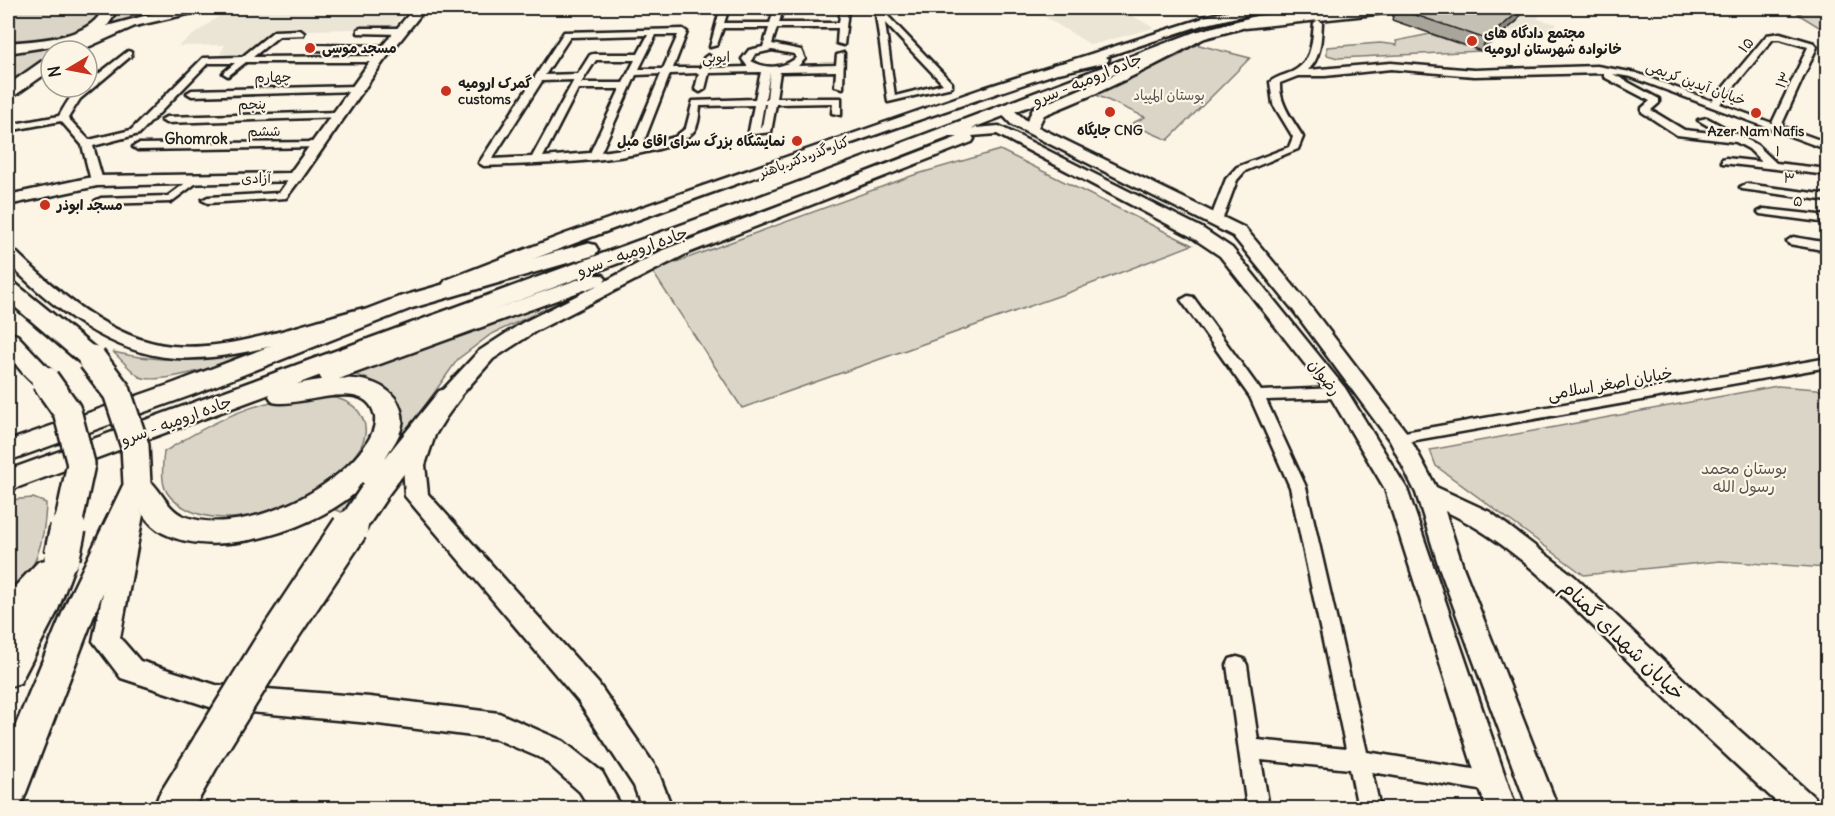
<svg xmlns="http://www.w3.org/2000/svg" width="1835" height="816" viewBox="0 0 1835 816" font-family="Delius,'Playpen Sans Arabic',sans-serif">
<rect width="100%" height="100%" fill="#fcf5e5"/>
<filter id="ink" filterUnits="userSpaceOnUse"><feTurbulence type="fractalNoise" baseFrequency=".0167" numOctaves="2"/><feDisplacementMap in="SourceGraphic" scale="12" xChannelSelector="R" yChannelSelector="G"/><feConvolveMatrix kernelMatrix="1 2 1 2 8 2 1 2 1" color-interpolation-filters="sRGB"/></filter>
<g filter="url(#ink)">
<g fill="#ebe5d6">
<path d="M1071 8H1119L1154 28 1091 45 1037 12Z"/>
<path d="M1475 8H1543L1538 19 1557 24 1539 39 1439 12Z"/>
<path d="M226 11 404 12 393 28 273 31 241 57 218 58 225 45 178 46Z"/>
</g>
<g fill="#dbd5c8" stroke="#7c7872" stroke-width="1.5">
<path d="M52 8C68 8 88 4 100 14L98 20C70 36 40 44 8 46V10Z"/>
<path d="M112 8H181L122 22 75 41 58 51H51V55L8 83V51L106 25 115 18Z"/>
<path d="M1811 8H1827V32L1798 14Z"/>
<path d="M1430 34 1481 51 1338 58 1327 55V47L1380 43 1397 45 1396 41Z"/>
<path d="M1195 44 1250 58 1168 140 1131 124 1145 117 1094 94 1180 55Z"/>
<path d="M1000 150 1192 245 1070 292 742 408 652 271 914 175Z"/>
<path d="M579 293 490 335 458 359 348 514 327 507 397 402C383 388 368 374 346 374Z"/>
<path d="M265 350C243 359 160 386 140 377 135 375 119 357 113 352 168 365 210 359 265 350Z"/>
<path d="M1777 386 1817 389 1827 393V568L1720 561 1584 575 1436 466 1430 450Z"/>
<path d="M320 395C327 396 335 397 342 400 351 403 358 409 362 417 368 429 365 441 358 451 330 496 241 534 191 511 161 497 160 483 164 452 213 421 260 397 320 395Z"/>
<path d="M33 498 46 503C45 542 35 574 8 601V500Z"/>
</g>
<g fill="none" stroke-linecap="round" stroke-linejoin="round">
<g stroke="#1c1c1c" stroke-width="5">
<g id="street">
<path d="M775 8H783L779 23H839L841 8 848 10 844 45 837 43 838 28H777L772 44 801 50 805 59 798 66 836 65 837 55 844 53 843 88 835 86 836 71 780 72 776 98H841V115L832 113 833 103 776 104 771 132 754 134 749 131 754 105 700 106C699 114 699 126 693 132 665 163 527 164 484 166L479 163 564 32 683 29 687 32 673 68H701L704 58 708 55 712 58 710 68 748 67 742 59 749 50 763 47 769 28H723L717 45 710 47 719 14 723 12 727 14 724 23H770ZM648 35 638 54H593L590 55 578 74 545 75 570 37ZM656 35H678L663 69H639ZM772 50 794 54 796 58C783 69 765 69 751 61L755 54ZM596 60H635L623 83H581ZM761 72 755 99 693 101 686 128 675 137 642 146 670 74 699 73 695 89 700 92 705 89 709 73ZM770 72 767 99H765ZM661 74 630 148 601 152 636 75ZM574 80 532 157 492 159 542 81ZM578 89H620L590 153 543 157ZM764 104H766L762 127H760Z"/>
<path d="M875 8H883L884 12 952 83V87L888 102ZM885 23 943 84 895 96Z"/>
<path d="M1318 20 1322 23C1321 40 1321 58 1308 70L1391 63 1474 70 1597 66 1636 73 1712 101 1767 35 1780 33 1814 43 1817 47 1781 126 1828 143V150L1631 77 1613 74 1659 99V103L1651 110 1684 130 1722 134 1698 120 1707 118 1757 145 1776 163 1828 169V175L1722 163V159L1726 158 1762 162 1749 149 1736 142 1677 135 1642 112V108L1650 101 1604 77V73L1474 76 1391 69 1325 76H1298L1280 83C1279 104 1293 120 1303 137L1298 149 1245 171 1237 180 1222 220 1216 224 1212 222 1210 220 1226 179 1237 167 1289 147 1293 137 1273 104 1270 82C1276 77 1284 75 1292 72 1312 62 1312 43 1314 23ZM1773 39H1780L1808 47 1772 123 1720 104Z"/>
<path d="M361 28H400L404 31 400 34 358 33V29Z"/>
<path d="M300 30 304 33 303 35 279 36 253 57 378 56 382 59 378 62H246L228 76 223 73 235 63H208L139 134 93 146 103 181 97 184 91 181 82 145 61 121 8 131V125L59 116C66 105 73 88 87 87V83L128 51 131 52V56L80 99 68 118 89 140 131 130 203 58 242 57 274 31Z"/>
<path d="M314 45 383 46 387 49 383 52 311 50V46Z"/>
<path d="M356 86 361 89 359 91 192 96 187 93 192 90Z"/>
<path d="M338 112 343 115 342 117 166 123 161 120 166 117Z"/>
<path d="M318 142 322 143V147L138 150 133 147 138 144Z"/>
<path d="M295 175 301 178 286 198 208 203 202 200 208 197 279 193 291 176Z"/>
<path d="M195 176 201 179 199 181 171 202 101 204 95 201 101 198 168 196Z"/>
<path d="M1746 184 1828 195V201L1742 189 1740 187Z"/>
<path d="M1764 209 1828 216V223L1760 214 1758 212Z"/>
<path d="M1793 237 1828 243V251L1789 244 1787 241Z"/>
<path d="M1188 296 1193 297 1261 391 1338 388 1345 393 1338 398 1266 400 1306 487 1367 752 1491 772 1499 775 1502 782 1499 789 1491 792 1372 772 1380 808H1358L1350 769 1261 760 1269 808H1247L1227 665 1230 659 1237 657 1244 659 1247 665 1258 740 1346 749 1290 487 1250 397 1181 300Z"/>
<path d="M1828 358V367L1399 443 1394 442 1391 438 1394 434 1399 433Z"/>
</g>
</g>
<g stroke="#1c1c1c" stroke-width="5">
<g id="secondary">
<path d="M414 8H426L383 62 300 181 97 186 8 205V195L97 176 290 173 374 56Z"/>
<path d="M1375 8H1410L1404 11 1245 28 1239 24 1245 20Z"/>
<path d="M1207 17 1213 20 1211 22C958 105 706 191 458 288H446L443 284 446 280 565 234 984 88Z"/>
<path d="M1200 31 1206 35 1204 38C1153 68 1099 93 1044 115L1038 127 1245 228 1307 302 1407 433 1436 487 1490 512 1574 576 1702 697 1815 798 1819 808H1783C1734 763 1685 717 1637 670 1580 614 1519 545 1445 511L1463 567 1558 808H1528L1439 567 1416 493 1390 441 1293 310 1233 236 1012 125 999 111 1006 107 1011 108 1027 121 1033 109 1116 74Z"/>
<path d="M999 126 1202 228 1232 248 1345 388 1407 489 1516 808H1486L1385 489 1330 396 1220 256 1190 236 997 134 972 136 974 139 972 142 688 253 536 331 493 359 456 401 435 435 425 465 428 494 598 683 657 769 672 808H642L634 786 578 701 405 496 403 465 413 435 441 392 479 351 522 323 598 285 336 380 329 381 322 380 319 375 322 370 591 275H603L606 279 604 282 663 250 958 137H941L939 134 941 131Z"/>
<path d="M8 249 14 250C56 291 111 340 172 346 230 352 304 323 360 309L367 311 369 315 367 319C310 335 234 362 175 358 110 354 52 307 8 263Z"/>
<path d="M131 506 139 509 143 515 120 638 140 661 216 685 370 697 499 713 563 741 602 772 622 808H590L580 792 543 759 496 739 370 723 216 709 121 678 93 641 119 515 123 509Z"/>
</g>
</g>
<g stroke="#1c1c1c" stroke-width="5">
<path id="primary" d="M1241 8H1259L1249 14 1207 24 1201 20 1203 17Z"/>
</g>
<g stroke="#1c1c1c" stroke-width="5">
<g id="highway">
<path d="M91 8H110L114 16 107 26 174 8H203L201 11 135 26 79 51H60L71 43 8 53V43C36 40 80 40 99 16Z"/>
<path d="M1324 8H1364L1357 12 1257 24 1205 38 805 193 297 384C328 378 373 371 395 398 400 405 404 416 402 425 400 437 391 448 385 458L439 391 448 388 457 391 461 397 385 499 375 502 365 499 360 491 364 485C322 527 219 562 163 533 153 528 146 519 140 511L101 597 22 803 8 808V744L69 597 127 477C158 467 159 508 186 517 235 534 311 501 346 467 358 456 377 435 375 417 368 374 298 409 273 402L269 396 270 394 8 491V470L791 185 1195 32 1256 16Z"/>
<path d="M1101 54 1109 59 1107 62 1059 73 1051 68 1053 65Z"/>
<path d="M51 57V70L14 96 8 97V85L45 59Z"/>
<path d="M587 243 595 245 598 250 595 255 412 308 192 395 8 461V441L174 383 396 298Z"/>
<path d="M8 282 16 284 101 353 105 359 101 365 92 367 83 365 8 301Z"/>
<path d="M8 332 17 335 54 374 58 380 54 386C32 392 21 369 8 355Z"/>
<path d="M62 544 73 547 78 556 57 612 20 683 8 687V640L15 626 8 628V594L38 562 45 560 51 547Z"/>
<path d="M211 727 224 732 230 744 194 808H154L159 795 198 732Z"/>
</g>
</g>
<use href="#street" fill="#fcf5e5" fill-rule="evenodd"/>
<use href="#secondary" fill="#fcf5e5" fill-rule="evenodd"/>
<use href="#primary" fill="#fcf5e5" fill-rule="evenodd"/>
<use href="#highway" fill="#fcf5e5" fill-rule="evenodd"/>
<g stroke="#1c1c1c" stroke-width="32" stroke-linecap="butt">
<g id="highway-bridge-far1">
<path d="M92 359 117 392 135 446 137 484"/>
<path d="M45 380 67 411 81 464 67 530"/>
<path d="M349 530 375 491"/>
</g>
</g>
<g stroke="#1c1c1c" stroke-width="40" stroke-linecap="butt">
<g id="highway-bridge">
<path d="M62 556 68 528"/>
<path d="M211 744 269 650 350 528"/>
</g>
</g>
<use href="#highway-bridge-far1" stroke="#fcf5e5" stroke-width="27"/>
<use href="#highway-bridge" stroke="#fcf5e5" stroke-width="35"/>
</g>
<path fill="#a9a59a" stroke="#1c1c1c" stroke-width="1.5" d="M1395 8 1522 9 1517 21 1481 51 1392 20Z"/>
<path fill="#89867d" stroke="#1c1c1c" stroke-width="1.5" d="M1522 9 1517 21 1481 51 1486 39Z"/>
<path fill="#c4c0b3" stroke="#1c1c1c" stroke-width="1.5" d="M1395 8H1514L1522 9 1486 39Z"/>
</g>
<g fill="#c8321e" stroke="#fcf5e5" stroke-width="2">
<circle cx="1472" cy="41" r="6"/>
<circle cx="310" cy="48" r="6"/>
<circle cx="446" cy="91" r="6"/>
<circle cx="1110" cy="112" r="6"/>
<circle cx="1756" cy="113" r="6"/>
<circle cx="797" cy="141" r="6"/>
<circle cx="45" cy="205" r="6"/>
</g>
<g text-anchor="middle" stroke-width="4.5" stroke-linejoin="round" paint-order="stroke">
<g font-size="14" font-weight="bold" fill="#1c1c1c" stroke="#fcf5e5" text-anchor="start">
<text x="1484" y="38">مجتمع دادگاه های<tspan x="1484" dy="16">خانواده شهرستان ارومیه</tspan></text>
<text x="322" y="53">مسجد موسی</text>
<text x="458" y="88">گمرک ارومیه<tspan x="458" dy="16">customs</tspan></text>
<text x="1110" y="135" text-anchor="middle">جایگاه CNG</text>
<text x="1756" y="136" text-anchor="middle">Azer Nam Nafis</text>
<text x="785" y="146" text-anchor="end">نمایشگاه بزرگ سرای اقای مبل</text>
<text x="57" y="210">مسجد ابوذر</text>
</g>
<g font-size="14" fill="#1c1c1c" stroke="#fcf5e5">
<text transform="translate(1746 45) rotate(-50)" y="5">۱۵</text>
<text transform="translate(716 57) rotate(-2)" y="5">ایوبی</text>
<text transform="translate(273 77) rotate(-1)" y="5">چهارم</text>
<text transform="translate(1783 80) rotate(-65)" y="5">۱۳</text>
<text transform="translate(1696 83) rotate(20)" y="5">خیابان آیدین کریمی</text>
<text transform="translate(252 104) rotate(-1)" y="5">پنجم</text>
<text transform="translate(264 131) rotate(-1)" y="5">ششم</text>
<text transform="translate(1778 151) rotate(7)" y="5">۱</text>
<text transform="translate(804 157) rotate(-20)" y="5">کنار گذر دکتر باهنر</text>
<text transform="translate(256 178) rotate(-1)" y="5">آزادی</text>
<text transform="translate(1789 178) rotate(8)" y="5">۳</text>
<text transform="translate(1798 201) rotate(8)" y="5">۵</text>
</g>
<g font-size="14" fill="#555450" stroke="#fcf5e5">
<text x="1169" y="100">بوستان المپیاد</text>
</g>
<g font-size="15" font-weight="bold" fill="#1c1c1c" stroke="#fcf5e5">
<text x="196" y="144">Ghomrok</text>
</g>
<g font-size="16" fill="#1c1c1c" stroke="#fcf5e5">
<text transform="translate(1087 79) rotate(-22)" y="6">جاده ارومیه - سرو</text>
<text transform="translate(632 251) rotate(-20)" y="6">جاده ارومیه - سرو</text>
<text transform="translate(1325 377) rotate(52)" y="6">رضوان</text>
<text transform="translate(1610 383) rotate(-10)" y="6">خیابان اصغر اسلامی</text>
<text transform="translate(176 420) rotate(-20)" y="6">جاده ارومیه - سرو</text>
</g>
<g font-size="16" fill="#555450" stroke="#fcf5e5">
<text x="1744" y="474">بوستان محمد<tspan x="1744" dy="18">رسول الله</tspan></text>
</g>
<g font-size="20" fill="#1c1c1c" stroke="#fcf5e5">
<text transform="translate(1623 640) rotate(44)" y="7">خیابان شهدای گمنام</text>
</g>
</g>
<rect width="1835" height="816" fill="none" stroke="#fcf5e5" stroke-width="30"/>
<rect x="15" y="15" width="1805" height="786" fill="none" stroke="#1c1c1c" stroke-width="2" filter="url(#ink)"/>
<g transform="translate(69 69) rotate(260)"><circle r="28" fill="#fcf5e5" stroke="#a29e95" stroke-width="1.5"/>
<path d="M0-4.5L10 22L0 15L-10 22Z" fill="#c8321e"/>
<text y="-9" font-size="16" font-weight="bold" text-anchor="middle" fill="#1c1c1c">N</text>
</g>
</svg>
